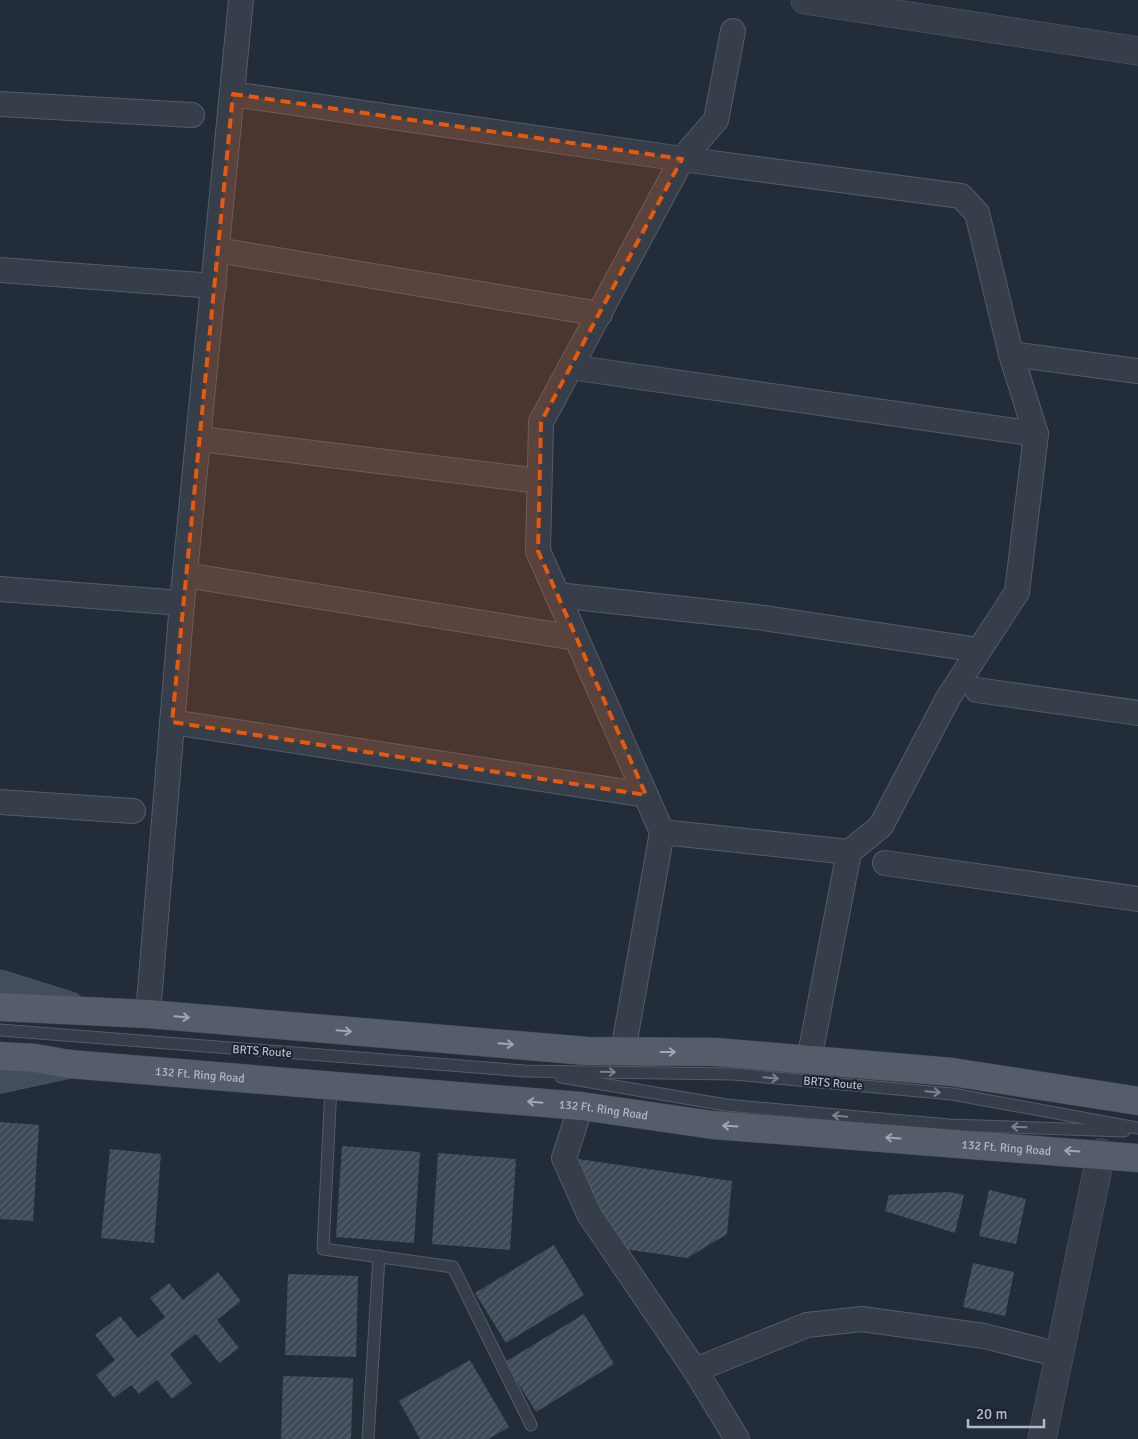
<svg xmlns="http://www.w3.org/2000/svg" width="1138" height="1439" viewBox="0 0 1138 1439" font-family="Signika,sans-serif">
<defs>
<pattern id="building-hatch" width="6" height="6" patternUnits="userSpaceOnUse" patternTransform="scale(1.25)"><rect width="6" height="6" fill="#3f4a58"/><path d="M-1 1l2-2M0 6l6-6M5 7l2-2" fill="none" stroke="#58626e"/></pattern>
</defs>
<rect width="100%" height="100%" fill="#232c39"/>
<g fill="url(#building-hatch)">
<path d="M0 1122 39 1125 33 1221 0 1219Z"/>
<path d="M342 1146 420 1152 414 1243 336 1237Z"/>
<path d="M110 1149 161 1154 154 1243 101 1238Z"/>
<path d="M438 1153 516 1159 510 1250 432 1244Z"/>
<path d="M578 1159 732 1181 727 1234 687 1258 616 1248 584 1189Z"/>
<path d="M989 1190 1026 1199 1016 1244 979 1236Z"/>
<path d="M949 1192 964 1195 955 1233 885 1211 889 1195Z"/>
<path d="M554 1245 584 1295 506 1343 475 1293Z"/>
<path d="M973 1263 1014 1272 1005 1316 963 1307Z"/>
<path d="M218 1272 241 1301 217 1320 239 1348 219 1363 196 1334 170 1354 192 1383 172 1399 157 1380 139 1394 131 1385 114 1398 96 1375 115 1360 95 1335 120 1316 138 1338 165 1317 150 1298 169 1283 183 1300Z"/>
<path d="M288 1274 358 1276 356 1357 285 1355Z"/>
<path d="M584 1314 614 1364 536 1412 505 1362Z"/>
<path d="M470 1360 509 1427 488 1439H420L399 1401Z"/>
<path d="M283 1376 353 1378 351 1439H281Z"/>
</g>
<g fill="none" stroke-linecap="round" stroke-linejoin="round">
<g stroke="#545c67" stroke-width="13">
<g id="service">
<path d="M0 1030 525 1071 733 1074 952 1094 1138 1128"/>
<path d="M561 1077 726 1105 949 1125 1124 1131"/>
<path d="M331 1086 323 1249 453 1267 531 1425"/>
<path d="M368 1439 379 1256"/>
</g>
</g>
<g stroke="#545c67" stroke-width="26">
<g id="minor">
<path d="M233 94 682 159 961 196 977 213 1011 354 1036 434 1017 592 948 698 881 826 849 852 662 832 538 551 541 422 682 159 716 120 733 31"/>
<path d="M0 104 192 115"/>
<path d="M217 250 600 314"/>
<path d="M0 270 214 286"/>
<path d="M1011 354 1138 371"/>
<path d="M570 367 1036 434"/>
<path d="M200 439 539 481"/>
<path d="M185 575 576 638"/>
<path d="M0 589 182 603"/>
<path d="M557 595 757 617 979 650"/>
<path d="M977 690 1138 713"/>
<path d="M172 722 646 795"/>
<path d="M0 802 133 811"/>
<path d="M885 863 1138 899"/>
<path d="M148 1014 182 603 241 0"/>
<path d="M623 1051 662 832"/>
<path d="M809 1060 849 852"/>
<path d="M581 1106 564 1158 589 1214 695 1370 737 1439"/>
<path d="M695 1370 807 1325 862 1319 984 1336 1060 1355"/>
</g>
</g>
<g stroke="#545c67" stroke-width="29">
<g id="tertiary">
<path d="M805 0 1138 51"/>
<path d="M1042 1439 1101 1153"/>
</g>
</g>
<g stroke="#545c67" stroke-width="29">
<g id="secondary">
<path d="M0 984 70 1006"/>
<path d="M0 1079 69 1064"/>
</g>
</g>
<g stroke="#3f4752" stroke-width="29">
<g id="primary">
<path d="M0 1007 148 1014 587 1051 716 1052 952 1072 1138 1101"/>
<path id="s1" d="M0 1056 35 1058 69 1064 581 1106 713 1125 1138 1158"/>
</g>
</g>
<use href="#service" stroke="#363e49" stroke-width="11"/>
<use href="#minor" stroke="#363e49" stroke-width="24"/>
<use href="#tertiary" stroke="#363e49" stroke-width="28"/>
<use href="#secondary" stroke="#444d5c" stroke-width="28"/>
<use href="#primary" stroke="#545d69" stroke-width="28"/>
</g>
<defs><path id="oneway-shaft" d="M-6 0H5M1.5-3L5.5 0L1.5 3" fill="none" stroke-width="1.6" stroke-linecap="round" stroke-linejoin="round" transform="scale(1.25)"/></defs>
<g stroke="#9ea7b3">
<use href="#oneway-shaft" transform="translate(182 1017) rotate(5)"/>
<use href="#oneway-shaft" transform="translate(344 1031) rotate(5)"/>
<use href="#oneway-shaft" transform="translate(506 1044) rotate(5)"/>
<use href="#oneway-shaft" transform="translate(668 1052)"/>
<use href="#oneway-shaft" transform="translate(535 1102) rotate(-175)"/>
<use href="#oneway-shaft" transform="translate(730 1126) rotate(-176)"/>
<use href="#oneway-shaft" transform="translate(893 1138) rotate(-176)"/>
<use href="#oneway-shaft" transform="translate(1072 1151) rotate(-176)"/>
</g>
<g stroke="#7a828d">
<use href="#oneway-shaft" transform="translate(608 1072) rotate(1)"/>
<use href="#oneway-shaft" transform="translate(771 1078) rotate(5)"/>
<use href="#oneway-shaft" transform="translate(933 1092) rotate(5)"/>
<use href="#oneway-shaft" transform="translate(840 1116) rotate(-175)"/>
<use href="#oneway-shaft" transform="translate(1019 1127) rotate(-178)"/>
</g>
<path fill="#e8590c" fill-opacity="0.2" stroke="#e8590c" stroke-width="4" stroke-dasharray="10 6" stroke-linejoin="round" d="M233 94 682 159 541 422 538 551 646 795 172 722Z"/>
<g text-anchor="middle" stroke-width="4" stroke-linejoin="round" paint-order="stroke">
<g font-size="12" fill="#b1b9c5" stroke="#1c232e">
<text transform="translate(262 1051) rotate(4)" y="4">BRTS Route</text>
<text dy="4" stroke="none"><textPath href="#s1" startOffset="201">132 Ft. Ring Road</textPath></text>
<text transform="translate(833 1083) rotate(5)" y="4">BRTS Route</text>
<text dy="4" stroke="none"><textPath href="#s1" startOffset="606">132 Ft. Ring Road</textPath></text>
<text dy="4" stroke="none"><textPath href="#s1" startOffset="1011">132 Ft. Ring Road</textPath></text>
</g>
</g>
<path d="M968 1419v8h76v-8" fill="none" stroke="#b1b9c5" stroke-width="2.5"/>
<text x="976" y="1419" font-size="15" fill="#b1b9c5" stroke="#1c232e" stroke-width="4" paint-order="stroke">20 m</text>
</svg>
